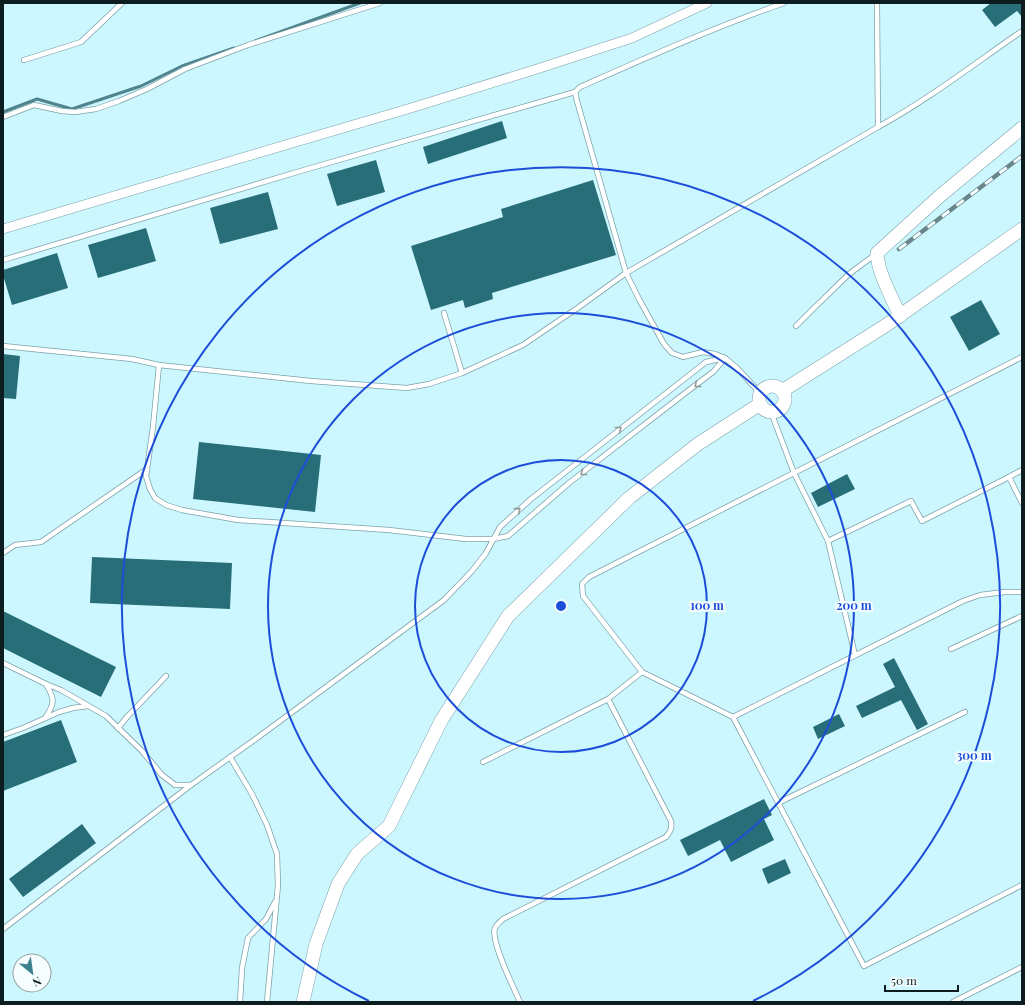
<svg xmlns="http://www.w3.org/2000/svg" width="1025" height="1005" viewBox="0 0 1025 1005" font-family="'Playfair Display',serif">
<rect width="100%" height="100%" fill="#cdf7ff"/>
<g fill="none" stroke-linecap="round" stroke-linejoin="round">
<g stroke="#4f838d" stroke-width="3">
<path d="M255 41 360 3"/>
<path d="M3 112 37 99 72 109 141 86 182 66 234 48"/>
</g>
</g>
<g fill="#276e79">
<path d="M991 3H1022V17L1017 11 995 27 982 10Z"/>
<path d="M502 121 507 138 428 164 423 147Z"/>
<path d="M376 160 385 192 337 206 327 174Z"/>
<path d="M593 180 616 255 492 293 493 299 465 308 463 300 431 310 411 246 503 217 501 209Z"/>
<path d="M268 192 278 229 220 244 210 208Z"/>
<path d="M146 228 156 261 98 278 88 245Z"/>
<path d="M57 253 68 288 12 305 3 275V270Z"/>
<path d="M981 300 1000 334 969 351 950 317Z"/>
<path d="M3 354 20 356 16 399 3 398Z"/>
<path d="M199 442 321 455 315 512 193 499Z"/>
<path d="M847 474 855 489 818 507 811 493Z"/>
<path d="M92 557 232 563 230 609 90 603Z"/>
<path d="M3 611 116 667 101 697 3 648Z"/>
<path d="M894 658 928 724 917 730 901 700 862 718 856 706 895 687 883 664Z"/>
<path d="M839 714 845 726 818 739 813 727Z"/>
<path d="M61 720 77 762 3 791V742Z"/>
<path d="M764 799 772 815 764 819 774 840 731 862 720 840 688 856 680 840Z"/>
<path d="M82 824 96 843 23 897 9 879Z"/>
<path d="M785 859 791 873 768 884 762 869Z"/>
</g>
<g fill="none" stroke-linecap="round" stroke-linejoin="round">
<g stroke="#7ba2aa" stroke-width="6">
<g id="lane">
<path d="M24 60 81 42 122 3"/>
<path d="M3 117 34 105 62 111 75 112 96 109 119 101 147 89 185 69 248 45 380 3"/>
<path d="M878 127C929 99 974 64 1022 31"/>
<path d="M3 260 304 170 575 92"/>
<path d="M444 313 462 373"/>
<path d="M796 326 814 308 849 274 876 254"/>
<path d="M3 346 132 359 159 365"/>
<path d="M725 358 713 372 693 387 569 483 508 536 493 539H466L389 530 238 520 182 510 166 505 155 498 150 489 146 476 153 427 159 365 311 381 407 388 429 384 462 373 523 345 579 307 626 273 878 127 877 3"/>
<path d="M760 393 737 368 725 358 715 354 703 352 683 357 672 353 664 344 640 301 626 273 577 101 575 92 580 87C648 57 715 27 784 3"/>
<path d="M771 412 794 473 828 541 911 501 922 521 1009 477"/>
<path d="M1022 470 1009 477 1022 503"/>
<path d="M828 541 855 655"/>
<path d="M3 553 15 545 41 542 147 469"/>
<path d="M1022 592H1005L980 595 963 601 733 717 864 966 1022 885"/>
<path d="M951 649 1022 616"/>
<path d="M3 663 46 684 61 690 106 716 142 751 162 775 175 785H191"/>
<path d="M733 717 642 672 583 596 582 584 589 577 1022 357"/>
<path d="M45 718C55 704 55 699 46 684"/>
<path d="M118 728 127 717 166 676"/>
<path d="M3 735 23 728 59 712 73 708 88 706"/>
<path d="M230 757 252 794 267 825 277 854 278 885 267 1002"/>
<path d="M483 762 608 699 642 672"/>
<path d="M778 803 965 712"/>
<path d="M3 929 191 785 257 738 444 600 472 571 486 553 500 527 531 499 706 362 725 358"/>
<path d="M240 1002 242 968 248 938 266 919 275 902"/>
<path d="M520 1002C514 988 490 941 495 928 496 925 501 921 503 919L666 837C671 831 672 828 671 821L608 699"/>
<path d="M953 1002 1022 967"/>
</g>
</g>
<g stroke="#7ba2aa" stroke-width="10">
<path id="street" d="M3 229 238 159 411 108 537 69 632 38 707 3"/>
</g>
<g stroke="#7ba2aa" stroke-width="14">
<g id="secondary">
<path d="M900 316C892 297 878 274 877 253L941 195 1022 128"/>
<circle cx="772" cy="399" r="13"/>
<path d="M782 391 888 324 1022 229"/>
<path d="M303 1002 316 944 338 884 357 854 389 826 441 721 508 616 629 498 698 444 760 404"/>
</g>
</g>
<use href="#lane" stroke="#fff" stroke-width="4.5"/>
<use href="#street" stroke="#fff" stroke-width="9"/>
<use href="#secondary" stroke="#fff" stroke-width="13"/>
<g stroke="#69868b" stroke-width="4.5">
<path id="rail" d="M899 249 1022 156"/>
</g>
<use href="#rail" stroke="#f5fdff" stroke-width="3" stroke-dasharray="9" stroke-linecap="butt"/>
</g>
<defs><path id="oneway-chevron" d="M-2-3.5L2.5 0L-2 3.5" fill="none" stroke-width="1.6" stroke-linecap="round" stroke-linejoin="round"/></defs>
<g stroke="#92999a">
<use href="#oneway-chevron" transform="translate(697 385) rotate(141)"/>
<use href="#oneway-chevron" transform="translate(619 429) rotate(-38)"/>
<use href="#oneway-chevron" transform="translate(583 473) rotate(142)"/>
<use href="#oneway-chevron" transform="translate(518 510) rotate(-42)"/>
</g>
<g fill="none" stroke="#1d4ed8" stroke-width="2">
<circle cx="561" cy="606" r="146"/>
<circle cx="561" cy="606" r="293"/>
<path d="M369 1001A439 439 0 1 1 753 1001"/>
</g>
<circle cx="561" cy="606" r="6" fill="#1d4ed8" stroke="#f5fdff" stroke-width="2"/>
<g font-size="12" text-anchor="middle" font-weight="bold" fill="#1d4ed8" stroke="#f5fdff" stroke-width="4" stroke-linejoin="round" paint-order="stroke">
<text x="707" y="610">100 m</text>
<text x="854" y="610">200 m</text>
<text x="974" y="760">300 m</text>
</g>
<rect width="1025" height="1005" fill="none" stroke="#0d1d1f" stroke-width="8"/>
<g transform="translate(32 973) rotate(151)"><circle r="19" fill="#f5fdff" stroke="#98a3a5"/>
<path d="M0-3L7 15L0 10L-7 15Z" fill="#3c818d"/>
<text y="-6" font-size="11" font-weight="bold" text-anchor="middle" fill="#0d1d1f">N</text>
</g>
<path d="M885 985v6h73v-6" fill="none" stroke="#0d1d1f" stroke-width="2"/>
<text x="891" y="985" font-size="12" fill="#0d1d1f" stroke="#f5fdff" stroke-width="3" paint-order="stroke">50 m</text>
</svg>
